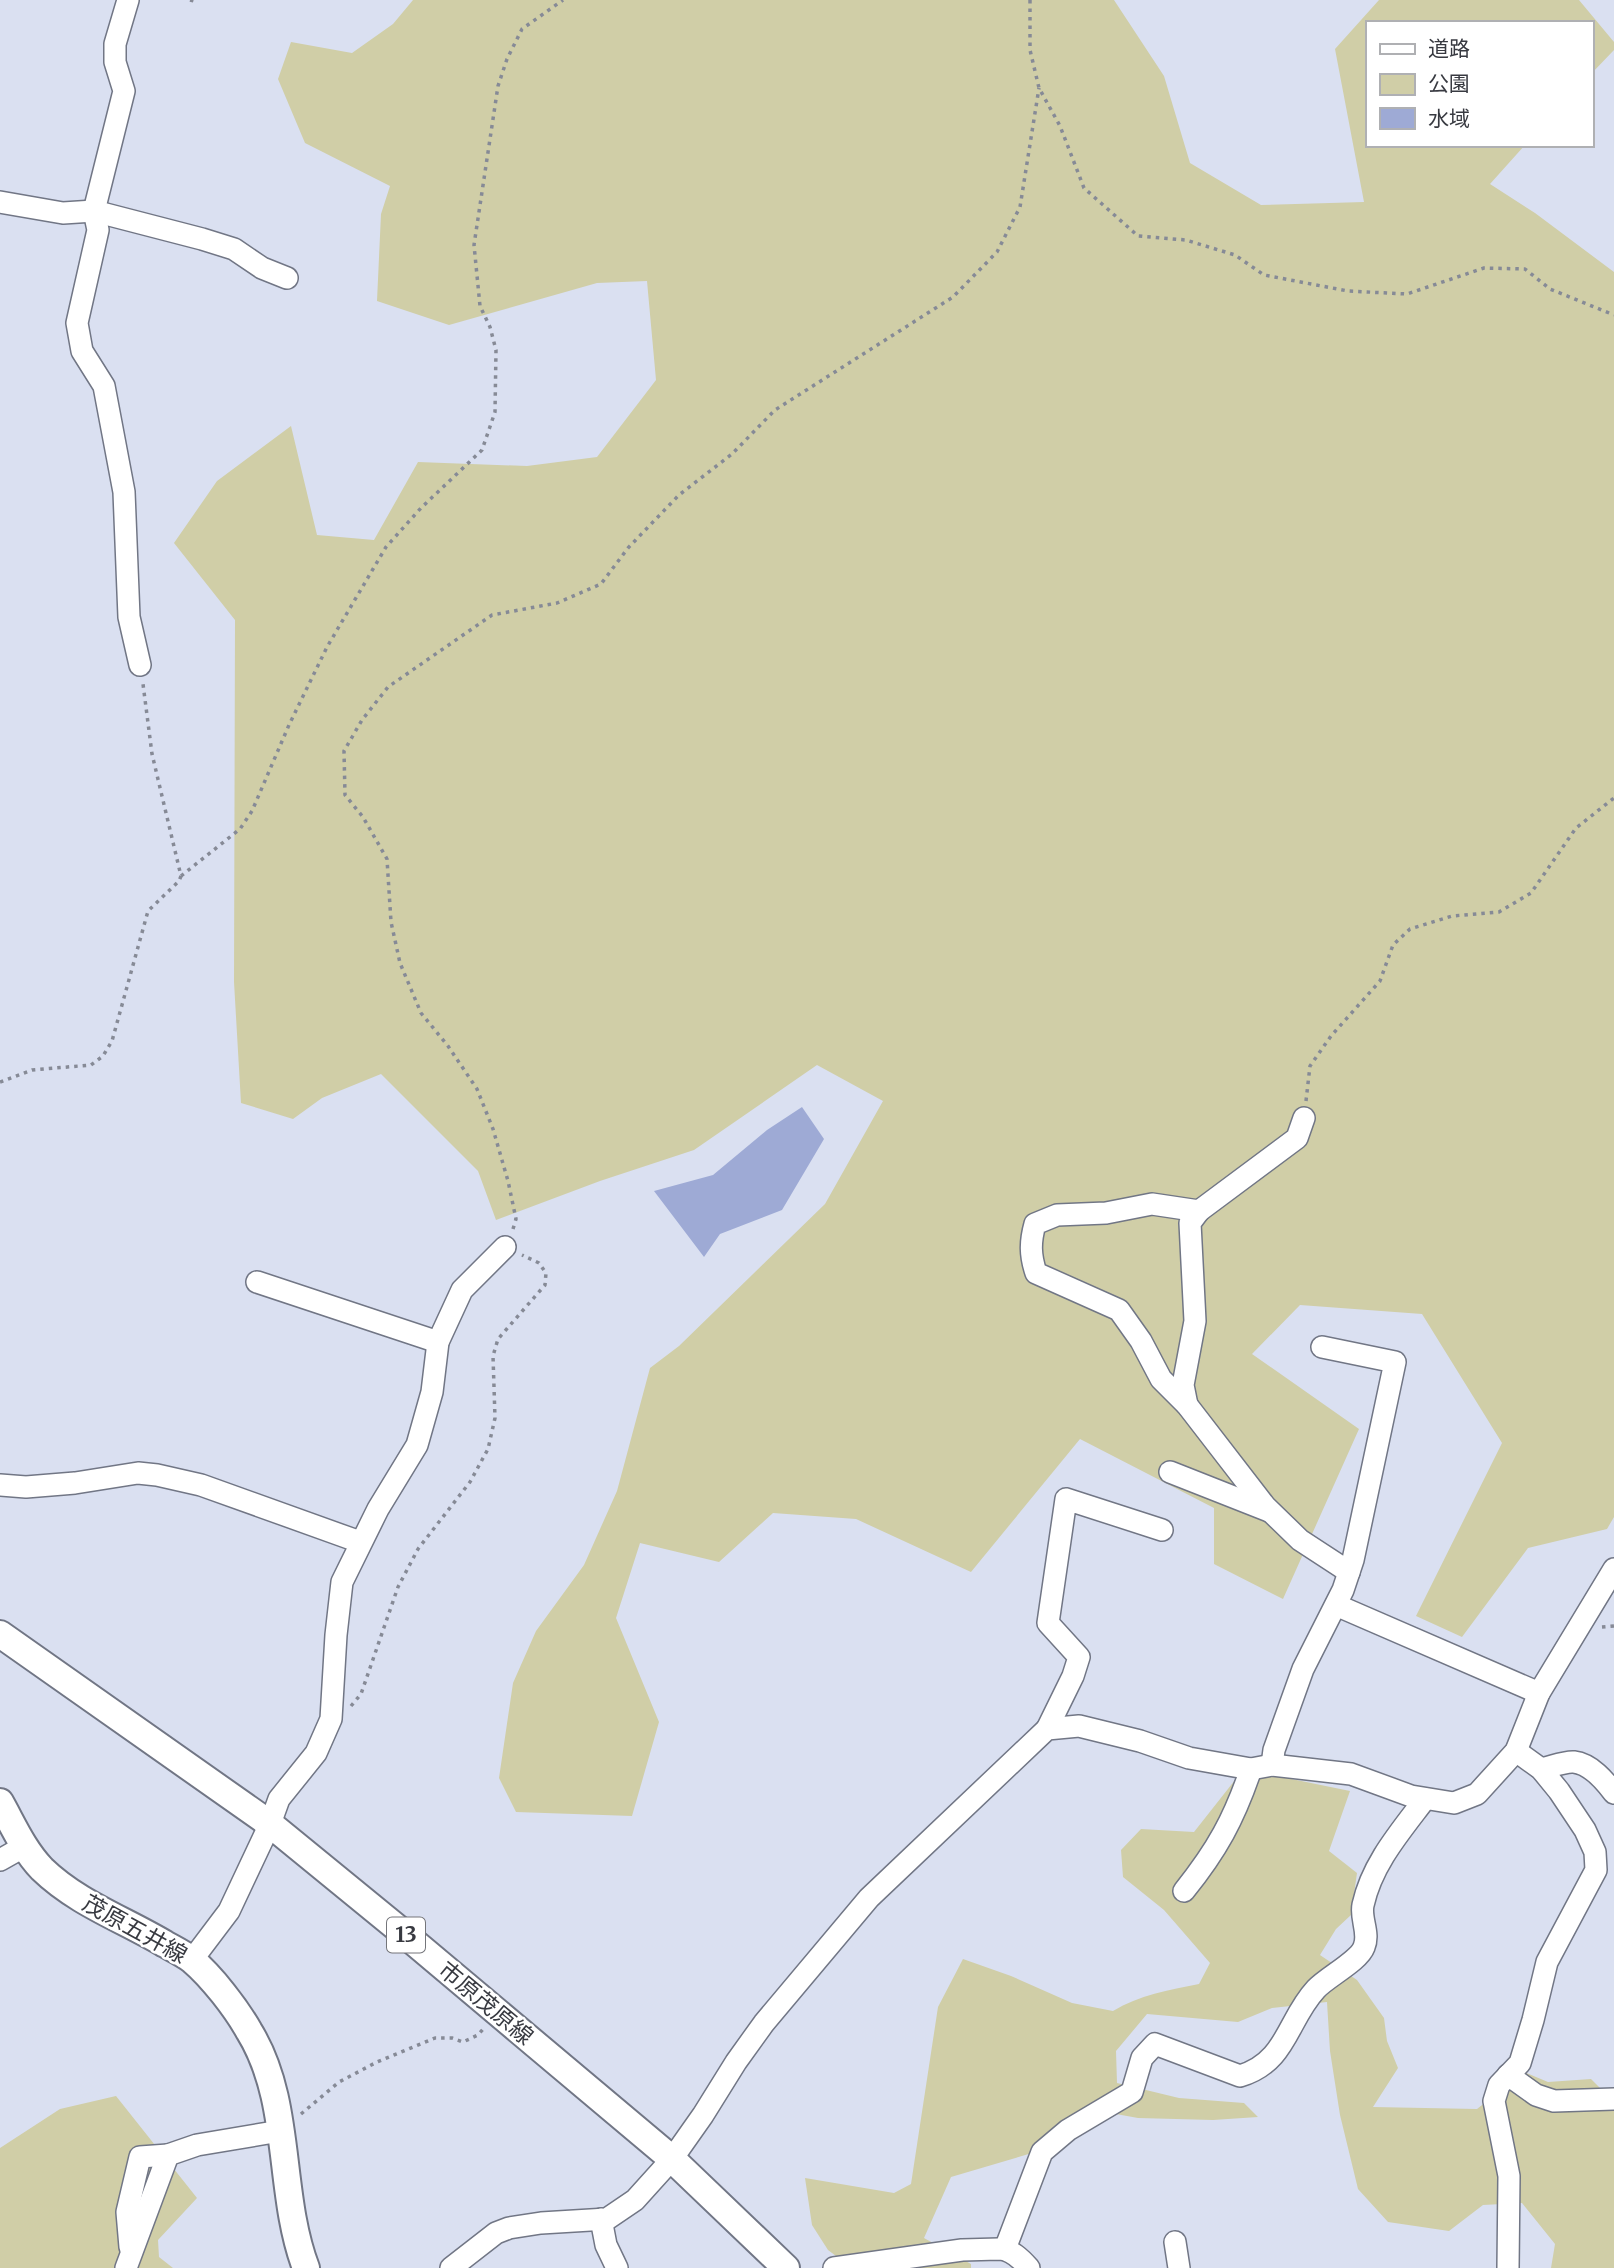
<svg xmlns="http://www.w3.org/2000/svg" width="1614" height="2268" viewBox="0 0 1614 2268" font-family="Merriweather,'Noto Sans JP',serif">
<rect width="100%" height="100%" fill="#dae0f1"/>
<g fill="#d0cea7">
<path d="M413 0H1114L1164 76 1190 163 1261 205 1364 202 1335 49 1379 0H1579L1614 42V50L1591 74V23H1367V145H1525L1490 184 1535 213 1614 272V1517L1607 1529 1528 1548 1462 1637 1416 1616 1502 1443 1422 1314 1300 1305 1252 1354 1359 1429 1283 1599 1214 1564V1508L1080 1439 971 1572 856 1519 773 1513 719 1562 640 1543 616 1618 659 1722 632 1816 516 1812 499 1778 513 1683 536 1631 584 1565 617 1491 650 1368 679 1346 825 1204 883 1101 817 1065 694 1150 600 1181 496 1220 478 1171 381 1074 322 1098 293 1119 241 1103 234 982 235 620 174 543 217 481 291 426 317 535 374 540 418 462 527 466 597 457 656 380 647 281 597 283 449 325 377 301 381 214 390 186 305 143 278 79 291 42 352 53 393 24Z"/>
<path d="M1272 1775 1350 1791 1329 1851 1357 1873 1351 1915 1336 1929 1320 1955 1357 1980 1384 2018 1387 2041 1398 2068 1373 2107 1477 2109 1524 2072 1548 2082 1591 2079 1614 2102V2268H1551L1555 2244 1522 2203 1483 2205 1449 2231 1388 2222 1358 2189 1340 2115 1330 2051 1327 2002 1272 2008 1238 2022 1147 2014 1116 2051 1117 2083 1179 2098 1244 2103 1258 2117 1213 2120 1138 2118 1083 2108 1032 2153 951 2177 924 2238 971 2264V2268H852L828 2250 812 2225 805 2178 894 2193 911 2184 938 2007 963 1959 1011 1976 1072 2003 1113 2011C1139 1995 1169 1990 1199 1984L1210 1963 1164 1910 1123 1877 1121 1850 1141 1829 1194 1832 1235 1780Z"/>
<path d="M116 2096 197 2198 158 2240 159 2257 173 2268H0V2148L60 2109Z"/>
</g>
<path fill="#9eaad5" d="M802 1107 824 1139 782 1210 720 1234 704 1257 654 1191 713 1175 767 1130Z"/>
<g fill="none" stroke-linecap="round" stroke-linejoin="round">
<g stroke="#717685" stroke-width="24">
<g id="minor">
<path d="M128 0 115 44V62L124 91 94 211 98 230 77 323 82 351 104 386 124 492 129 617 140 665"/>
<path d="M0 202 63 213 94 211 202 239 234 249 262 268 287 278"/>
<path d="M1304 1118 1297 1138 1199 1211 1152 1204 1106 1213 1057 1215 1035 1224C1030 1242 1030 1255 1036 1273L1119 1310 1141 1341 1161 1379 1187 1405 1265 1506 1300 1540 1349 1572"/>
<path d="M257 1282 438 1342"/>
<path d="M1187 1405 1183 1385 1195 1321 1190 1223 1199 1211"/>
<path d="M1170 1472 1269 1511"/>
<path d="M0 1485 26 1487 75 1483 138 1473 157 1475 201 1485 360 1542"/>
<path d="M1336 1605 1539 1693"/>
<path d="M1047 1729 1073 1676 1079 1657 1048 1623 1066 1499 1162 1530"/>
<path d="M1272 1765 1274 1750 1303 1669 1343 1590 1353 1560 1395 1362 1322 1347"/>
<path d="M1541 1769C1551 1767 1565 1761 1574 1762 1591 1764 1605 1781 1614 1793"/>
<path d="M0 1860 23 1847"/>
<path d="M1184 1891C1217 1850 1234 1819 1251 1769"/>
<path d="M192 1960 229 1911 270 1824 279 1799 316 1753 331 1719 336 1635 342 1582 378 1509 417 1445 432 1392 438 1342 462 1290 505 1247"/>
<path d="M1508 2075 1536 2095 1554 2101 1614 2099"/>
<path d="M601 2219 606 2245 617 2268"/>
<path d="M1175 2242 1179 2268"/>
<path d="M130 2247 127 2212 140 2157 168 2155"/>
<path d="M1005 2249 1042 2152 1068 2130 1132 2092 1142 2058 1155 2044 1240 2076C1287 2062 1287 2020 1316 1989 1327 1977 1359 1961 1364 1947 1370 1933 1360 1919 1363 1905 1372 1864 1400 1832 1425 1799"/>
<path d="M126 2268 168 2155 197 2145 280 2131"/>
<path d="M451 2268 496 2233 509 2228 541 2223 607 2219 635 2200 672 2159 703 2115 736 2062 764 2023 869 1898 1047 1729 1079 1726 1140 1741 1189 1758 1251 1769 1272 1765 1351 1774 1411 1796 1454 1803 1477 1794 1516 1751 1539 1693 1614 1569"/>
<path d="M834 2268 962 2250 999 2249C1011 2249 1021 2259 1029 2268"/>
<path d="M1508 2268 1509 2176 1494 2101 1499 2085 1520 2063 1533 2020 1547 1962 1596 1870 1595 1852 1585 1830 1559 1791 1541 1769 1516 1751"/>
</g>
</g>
<g stroke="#717685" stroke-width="30">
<g id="major">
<path d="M0 1634 270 1824 396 1927 672 2159 786 2268"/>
<path d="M0 1802C13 1825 23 1849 42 1869 77 1903 123 1919 165 1944 174 1949 184 1954 192 1960 212 1977 236 2008 249 2031 293 2102 277 2192 306 2268"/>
</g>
</g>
<g stroke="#868a96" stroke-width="3.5" stroke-dasharray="3.5 5" stroke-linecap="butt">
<path d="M190 0 198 2"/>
<path d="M1030 0V50L1039 88 1060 126 1084 188 1138 236 1186 240 1235 255 1264 275 1348 291 1407 294 1484 268 1525 269 1550 289 1614 315"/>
<path d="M181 876 240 829 252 811 289 725 327 647 386 547 421 508 482 450 495 412 496 350 490 327 480 306 474 245 498 86 507 59 522 29 563 0"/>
<path d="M0 1082 32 1070 91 1065 103 1056 112 1041 148 911 179 881 181 876 152 754 143 684"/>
<path d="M1306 1101 1310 1066 1331 1036 1380 981 1393 945 1410 929 1452 916 1499 912 1531 893 1576 828 1614 798"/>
<path d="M513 1229 516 1219 508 1181 493 1129 477 1089 448 1046 421 1013 400 963 391 922 387 859 363 817 345 795 344 751 362 720 388 687 492 615 557 603 601 584 628 548 679 495 732 454 775 410 953 297 997 252 1020 207 1039 88"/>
<path d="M1602 1627 1614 1626"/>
<path d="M351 1706 361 1694 398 1587 418 1549 470 1482 488 1449 495 1418 493 1356 498 1339 545 1285 546 1273 539 1263 522 1255"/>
<path d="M301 2114 339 2082 377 2062 435 2038H452L463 2042 478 2035 484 2028"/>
</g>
<use href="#minor" stroke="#fff" stroke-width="21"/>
<use href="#major" stroke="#fff" stroke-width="26"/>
</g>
<g text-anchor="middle" stroke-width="5" stroke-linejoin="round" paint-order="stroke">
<rect fill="#fff" stroke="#74757a" stroke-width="2" x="387" y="1917.5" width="38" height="35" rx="5"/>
<g font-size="21" font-weight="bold" fill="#383a41">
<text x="406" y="1942">13</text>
</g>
<g font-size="23" fill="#383a41" stroke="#fff">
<text transform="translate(135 1929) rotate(29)" y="8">茂原五井線</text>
<text transform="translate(486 2003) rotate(40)" y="8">市原茂原線</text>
</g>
</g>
<rect x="1366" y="21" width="228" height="126" fill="#ffffff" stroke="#afb0b3" stroke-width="2"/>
<rect x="1380" y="44" width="35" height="10" fill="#ffffff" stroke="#afb0b3" stroke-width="2"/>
<text x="1428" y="56" font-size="21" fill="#383a41">道路</text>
<rect x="1380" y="74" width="35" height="21" fill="#d0cea7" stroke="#afb0b3" stroke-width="2"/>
<text x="1428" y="91" font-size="21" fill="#383a41">公園</text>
<rect x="1380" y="108" width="35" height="21" fill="#9eaad5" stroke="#afb0b3" stroke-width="2"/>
<text x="1428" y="126" font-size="21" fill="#383a41">水域</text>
</svg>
